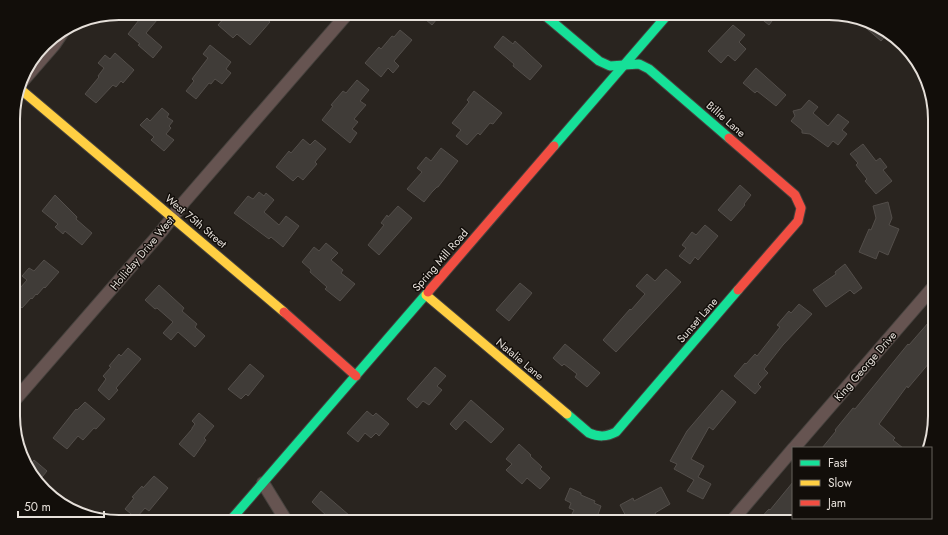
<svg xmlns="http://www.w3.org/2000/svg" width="948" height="535" viewBox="0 0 948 535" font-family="Jost,sans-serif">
<rect width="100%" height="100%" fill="#29241f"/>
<g fill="#403c38" stroke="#534e4a">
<path d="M130 13H163L146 33 162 47 153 58 138 45 140 44 128 34 139 20Z"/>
<path d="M237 13H272L266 19 270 22 250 45 237 34 233 38 218 25 226 16 231 20Z"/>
<path d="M418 13H442L432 25Z"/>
<path d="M754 13H778L769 25Z"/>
<path d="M858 21 882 27 888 33 881 41Z"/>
<path d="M733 25 745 35 739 42 746 49 735 61 728 55 721 63 708 51Z"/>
<path d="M400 30 412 40 394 61 399 66 393 73 388 68 381 77 365 63 379 47 381 49 392 36 394 37Z"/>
<path d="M503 36 513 44 515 41 542 66 530 80 513 66 514 64 494 47Z"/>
<path d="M210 45 231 62 226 69 231 73 222 84 215 79 211 84 209 83 196 99 186 91 194 81 192 79 208 58 203 54Z"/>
<path d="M115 53 134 70 123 83 121 81 116 87 113 85 96 103 85 94 99 77 98 76 104 68 98 63 105 55 110 59Z"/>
<path d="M756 68 786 95 776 106 757 91 755 93 743 83Z"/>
<path d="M357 80 369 90 360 101 366 105 354 119 358 122 352 129 357 133 350 143 322 120 333 106 331 105 343 91 346 93Z"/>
<path d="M474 91 502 113 493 124 490 123 480 135 478 133 467 145 456 136 461 130 452 123 469 102 467 100Z"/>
<path d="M809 100 818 107 813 113 828 126 838 114 849 122 842 130 847 134 838 145 833 141 828 147 810 134 802 133V130L791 121 795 116 793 111 801 109Z"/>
<path d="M162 108 169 114 167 117 173 121 169 126 171 128 166 134 174 140 164 151 151 140 154 137 140 125 147 118 150 121Z"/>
<path d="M303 139 310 145 315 140 326 149 315 162 317 164 303 180 298 176 293 181 276 167 289 151 291 153Z"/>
<path d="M863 144 876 161 880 158 887 167 883 170 892 181 876 194 865 181 867 179 856 165 858 163 850 154Z"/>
<path d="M441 148 458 161 438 187H437L432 192 424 202 407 189 422 172 417 168 426 157 431 161Z"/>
<path d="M740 185 751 195 744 204 745 205 731 221 718 210Z"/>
<path d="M259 192 264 196 266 193 274 200 264 212 279 225 286 216 299 226 283 247 271 237 269 239 234 213 248 196 253 199Z"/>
<path d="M55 195 77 217 76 219 92 233 82 245 65 231 63 234 55 227 58 224 42 211Z"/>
<path d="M888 202 892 218 889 225 899 229 888 255 879 251 876 259 859 252 869 229 871 230 876 218 873 206Z"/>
<path d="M398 206 412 218 379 255 368 245 384 225 381 223 387 215 388 217Z"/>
<path d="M705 225 718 236 698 260 695 257 690 264 679 256 686 248 682 245 692 232 696 235Z"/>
<path d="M326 243 338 253 331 260 343 270 341 273 355 284 340 301 325 289 327 287 310 272 311 270 302 262 314 247 319 251Z"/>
<path d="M44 260 59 272 45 288 44 287 37 295 36 294 32 299 31 298 22 308 14 300V295L27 280 22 276 29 268 34 271Z"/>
<path d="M845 264 862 288 854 294 850 290 826 307 813 290 836 274 835 272Z"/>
<path d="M666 269 681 282 616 352 603 340 630 309 631 310 645 294 636 286 647 274 655 281Z"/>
<path d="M520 283 532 293 509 321 496 310Z"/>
<path d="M159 285 184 308 182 311 197 324 195 327 205 336 195 347 178 332 171 340 163 333 173 322 157 308 155 309 145 300Z"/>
<path d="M799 304 812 314 783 345 764 369 768 373 758 384 761 387 755 394 734 376 745 363 746 364 755 354 757 356 780 327 777 325 789 311 791 313Z"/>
<path d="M935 315V356L908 388 907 386 879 424 895 438 893 440 903 448H822L836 431 835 430 853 408 855 409 908 344 909 345Z"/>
<path d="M565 344 600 373 587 387 575 377 577 374 564 364 562 366 553 358Z"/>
<path d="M128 348 141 359 116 388 118 390 109 400 98 390 106 379 103 376 111 367 109 366 119 354 121 356Z"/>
<path d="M250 364 264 376 248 396 246 394 241 399 228 389Z"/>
<path d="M435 367 446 376 437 386 442 390 429 405 423 401 417 408 407 399Z"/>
<path d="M722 390 736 402 713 430 709 427 691 459 704 466 698 477 711 484 703 499 687 491 694 480 674 469 677 464 670 461 687 431Z"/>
<path d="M471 400 504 429 491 443 465 420 456 430 450 424Z"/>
<path d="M85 402 105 419 96 429 94 428 83 440 78 436 67 449 53 438 76 409 77 410Z"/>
<path d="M367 411 373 416 376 413 389 424 379 436 376 433 371 438 365 433 358 442 347 433Z"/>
<path d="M199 413 214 426 204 438 206 440 194 457 179 444 192 429V428L195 424 192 421Z"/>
<path d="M519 444 531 455 530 456 542 467 540 469 550 478 540 489 527 478 522 484 506 470 512 464 506 459Z"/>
<path d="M34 460 47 471 38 482 31 475 28 467Z"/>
<path d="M154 476 168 488 149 511 145 508 136 518 125 509 134 498 132 497 142 486 143 488Z"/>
<path d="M793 482V522H757L769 509 770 510Z"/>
<path d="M661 487 670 504 655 513 658 518 651 522H629L620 505 633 498 634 501Z"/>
<path d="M570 488 581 493V495L595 501 594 503 601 506 596 520 583 515 581 520 571 516 574 510 569 508 571 503 565 500Z"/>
<path d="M321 491 357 522H324L328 517 312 502Z"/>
</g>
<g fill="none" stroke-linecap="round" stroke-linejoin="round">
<g stroke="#46423e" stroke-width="14">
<g id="street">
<path d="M21 83 54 45 64 30"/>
<path d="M14 401 161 232 184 202 348 13"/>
<path d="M794 448 935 285"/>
<path d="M263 483 287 522"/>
<path d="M731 522 793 449"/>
</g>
</g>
<g stroke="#46423e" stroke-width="11">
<g id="fast">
<path d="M542 13 599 61 610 66 639 64 649 69 729 138"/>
<path d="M554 146 669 13"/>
<path d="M567 414 589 433C599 437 606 437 616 432L738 290"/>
<path d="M229 522 428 292"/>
</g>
</g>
<g stroke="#46423e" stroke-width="11">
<g id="slow">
<path d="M19 88 284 312"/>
<path d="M426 295 567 414"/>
</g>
</g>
<g stroke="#46423e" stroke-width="11">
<g id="jam">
<path d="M729 138 795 195 801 208 798 221 738 290"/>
<path d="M428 292 554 146"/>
<path d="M284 312 356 376"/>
</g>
</g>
<use href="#street" stroke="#665451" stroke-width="12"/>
<use href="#fast" stroke="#16e098" stroke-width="9"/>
<use href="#slow" stroke="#ffcf43" stroke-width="9"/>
<use href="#jam" stroke="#f24e42" stroke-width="9"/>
</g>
<g text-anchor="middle" stroke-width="3" stroke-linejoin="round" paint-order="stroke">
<g font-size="11" fill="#e5dfd9" stroke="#120e0a">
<text transform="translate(726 119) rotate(41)" y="4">Billie Lane</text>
<text transform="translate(196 221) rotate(40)" y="4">West 75th Street</text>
<text transform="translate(142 253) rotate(-50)" y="4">Holliday Drive West</text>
<text transform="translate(440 260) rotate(-49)" y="4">Spring Mill Road</text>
<text transform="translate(697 320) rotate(-49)" y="4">Sunset Lane</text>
<text transform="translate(520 359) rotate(40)" y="4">Natalie Lane</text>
<text transform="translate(865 366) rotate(-49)" y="4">King George Drive</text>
</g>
</g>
<path d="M0 0H948V535H0ZM119 20H829A99 99 0 0 1 928 119V416A99 99 0 0 1 829 515H119A99 99 0 0 1 20 416V119A99 99 0 0 1 119 20Z" fill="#120e0a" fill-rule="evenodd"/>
<path fill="none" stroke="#e5dfd9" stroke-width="2" d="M119 20H829A99 99 0 0 1 928 119V416A99 99 0 0 1 829 515H119A99 99 0 0 1 20 416V119A99 99 0 0 1 119 20Z"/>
<rect x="792" y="447" width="140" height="72" fill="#120e0a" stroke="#66625d"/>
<rect x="800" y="460" width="20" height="6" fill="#16e098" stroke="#66625d"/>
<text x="828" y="467" font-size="12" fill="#e5dfd9">Fast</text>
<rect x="800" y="480" width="20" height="6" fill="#ffcf43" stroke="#66625d"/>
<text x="828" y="487" font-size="12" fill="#e5dfd9">Slow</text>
<rect x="800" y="500" width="20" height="6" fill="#f24e42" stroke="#66625d"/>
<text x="828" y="507" font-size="12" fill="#e5dfd9">Jam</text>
<path d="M18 511v6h86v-6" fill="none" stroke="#e5dfd9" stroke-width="2"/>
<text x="24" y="511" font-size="12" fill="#e5dfd9" stroke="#120e0a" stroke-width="3" paint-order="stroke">50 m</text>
</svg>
